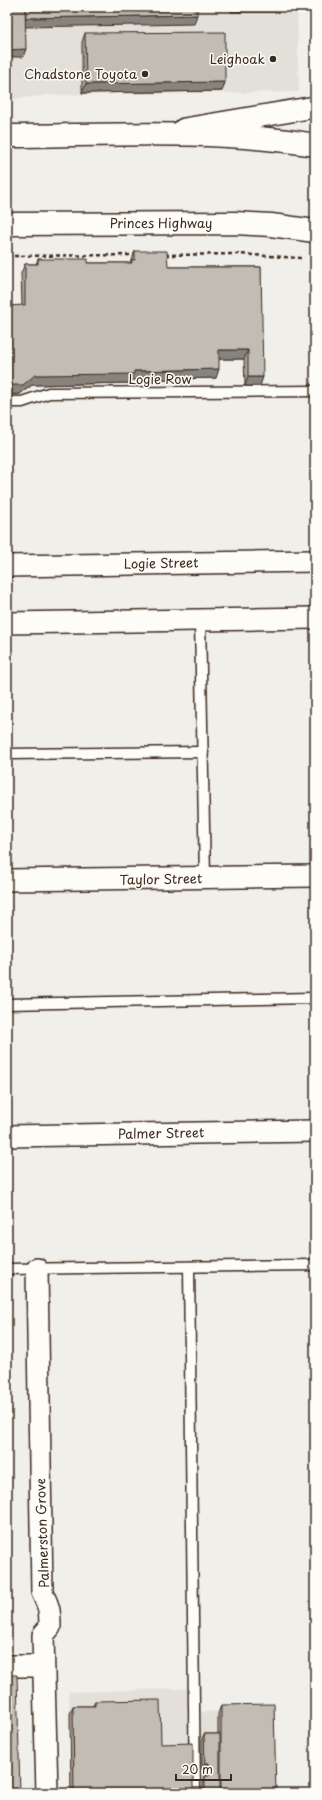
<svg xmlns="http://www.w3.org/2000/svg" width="322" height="1800" viewBox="0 0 322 1800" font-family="'Playpen Sans',sans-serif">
<rect width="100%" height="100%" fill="#f1efea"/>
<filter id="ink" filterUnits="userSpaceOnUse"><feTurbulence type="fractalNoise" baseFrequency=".025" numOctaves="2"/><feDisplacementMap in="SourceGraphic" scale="8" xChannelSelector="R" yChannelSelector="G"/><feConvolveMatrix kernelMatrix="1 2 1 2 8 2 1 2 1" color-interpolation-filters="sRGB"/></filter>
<g filter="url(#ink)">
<g fill="#e3e0da">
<path d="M7 7H297L299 92 49 95 7 100Z"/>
<path d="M200 1688 201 1712 271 1710 273 1793H71L69 1692Z"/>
</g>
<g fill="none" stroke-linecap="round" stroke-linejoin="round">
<g stroke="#3b2a1e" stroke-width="13">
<g id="service">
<path d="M7 402H22L49 393 315 391"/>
<path d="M200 620 205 878"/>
<path d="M7 754 203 752"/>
<path d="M7 1004 313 998"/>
<path d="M189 1267 195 1793"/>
<path d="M7 1269 315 1265"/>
</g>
</g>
<g stroke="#3b2a1e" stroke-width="24">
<g id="minor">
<path d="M184 129 315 107"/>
<path d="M7 566 315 561"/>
<path d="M7 623 315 618"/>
<path d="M7 880 315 876"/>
<path d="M7 1136 315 1131"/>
<path d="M37 1269 42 1592C49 1607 50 1610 50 1627L43 1635 47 1793"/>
<path d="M7 1666H43"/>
</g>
</g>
<g stroke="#3b2a1e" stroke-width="25">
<g id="trunk">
<path d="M7 136C106 135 217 129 315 145"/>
<path d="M7 224 235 223 271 225 315 231"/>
</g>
</g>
<g stroke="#3b2a1e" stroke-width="2.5" stroke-dasharray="4 3" stroke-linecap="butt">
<path d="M165 255 236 254 301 258"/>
<path d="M7 256 136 255"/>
</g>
<use href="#service" stroke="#fdfcf7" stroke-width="10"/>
<use href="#minor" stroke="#fdfcf7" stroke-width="21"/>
<use href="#trunk" stroke="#fdfcf7" stroke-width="22"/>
</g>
<g fill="#a6a29b" stroke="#3b2a1e">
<path d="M85 33 225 82 222 91 82 93V42Z"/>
<path d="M135 251 168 267H261L260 386H245L244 359H219L216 378 131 380 130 383 32 385 20 394 7 395V306H22L21 273 25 264H36L38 259 88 263H130L131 260H132Z"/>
<path d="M95 1701 161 1744 193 1793H71L70 1714 73 1706H93Z"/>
<path d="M221 1705 276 1793H203V1782L205 1776H207V1769H202V1739L204 1734H218V1714Z"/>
</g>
<g fill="#87847e" stroke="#3b2a1e">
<path d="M233 7H279L277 12H231Z"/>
<path d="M197 15 194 24 23 27 26 18Z"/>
<path d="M26 49 23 57H7V50Z"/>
<path d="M225 82 222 91 82 93 86 84Z"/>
<path d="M219 350H248L244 359H216Z"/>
<path d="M219 369 216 378 131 380 130 383 32 385 20 394 7 395V385L35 375 134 371Z"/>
<path d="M248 377H263L260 386H245Z"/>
<path d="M205 1763H209L207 1769H202Z"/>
</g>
<g fill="#c1bcb4" stroke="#3b2a1e">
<path d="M7 7H25L26 49 7 50Z"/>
<path d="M26 7H197V15L26 18Z"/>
<path d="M225 32V82L86 84 85 33Z"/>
<path d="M135 251H167L168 267H261L263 377H248V350H219V369L134 371V374L35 375 23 385H7V306L25 305V264H38V259H88V263H132L131 260H135Z"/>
<path d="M7 1675H17L20 1793H7Z"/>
<path d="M160 1700 161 1744 193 1743V1793H74L73 1706H95V1701Z"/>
<path d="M274 1704 276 1793H221V1705Z"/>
<path d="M204 1734H220V1793H205V1776H209V1763H205Z"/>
</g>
</g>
<g fill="#3b2a1e" stroke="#fdfcf7" stroke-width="1.5">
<circle cx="273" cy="59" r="4"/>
<circle cx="145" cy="74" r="4"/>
</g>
<g text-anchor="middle" stroke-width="3" stroke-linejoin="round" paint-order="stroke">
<g font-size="13" fill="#3b2a1e" stroke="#fdfcf7" text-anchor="end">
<text x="265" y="64">Leighoak</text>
<text x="137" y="79">Chadstone Toyota</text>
</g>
<g font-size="13" fill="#3b2a1e" stroke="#fdfcf7">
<text x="161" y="228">Princes Highway</text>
<text x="160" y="384">Logie Row</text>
<text transform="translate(161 563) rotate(-1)" y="5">Logie Street</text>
<text transform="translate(161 879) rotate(-1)" y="5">Taylor Street</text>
<text transform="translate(161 1133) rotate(-1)" y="5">Palmer Street</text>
<text transform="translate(42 1533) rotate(-92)" y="5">Palmerston Grove</text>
</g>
</g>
<rect width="322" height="1800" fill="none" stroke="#fdfcf7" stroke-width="24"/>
<rect x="12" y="12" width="298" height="1776" fill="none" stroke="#3b2a1e" stroke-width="1.5" filter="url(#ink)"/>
<path d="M176 1774v6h55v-6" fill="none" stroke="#3b2a1e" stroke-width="2"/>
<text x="182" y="1774" font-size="12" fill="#3b2a1e" stroke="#fdfcf7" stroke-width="3" paint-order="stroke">20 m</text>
</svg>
